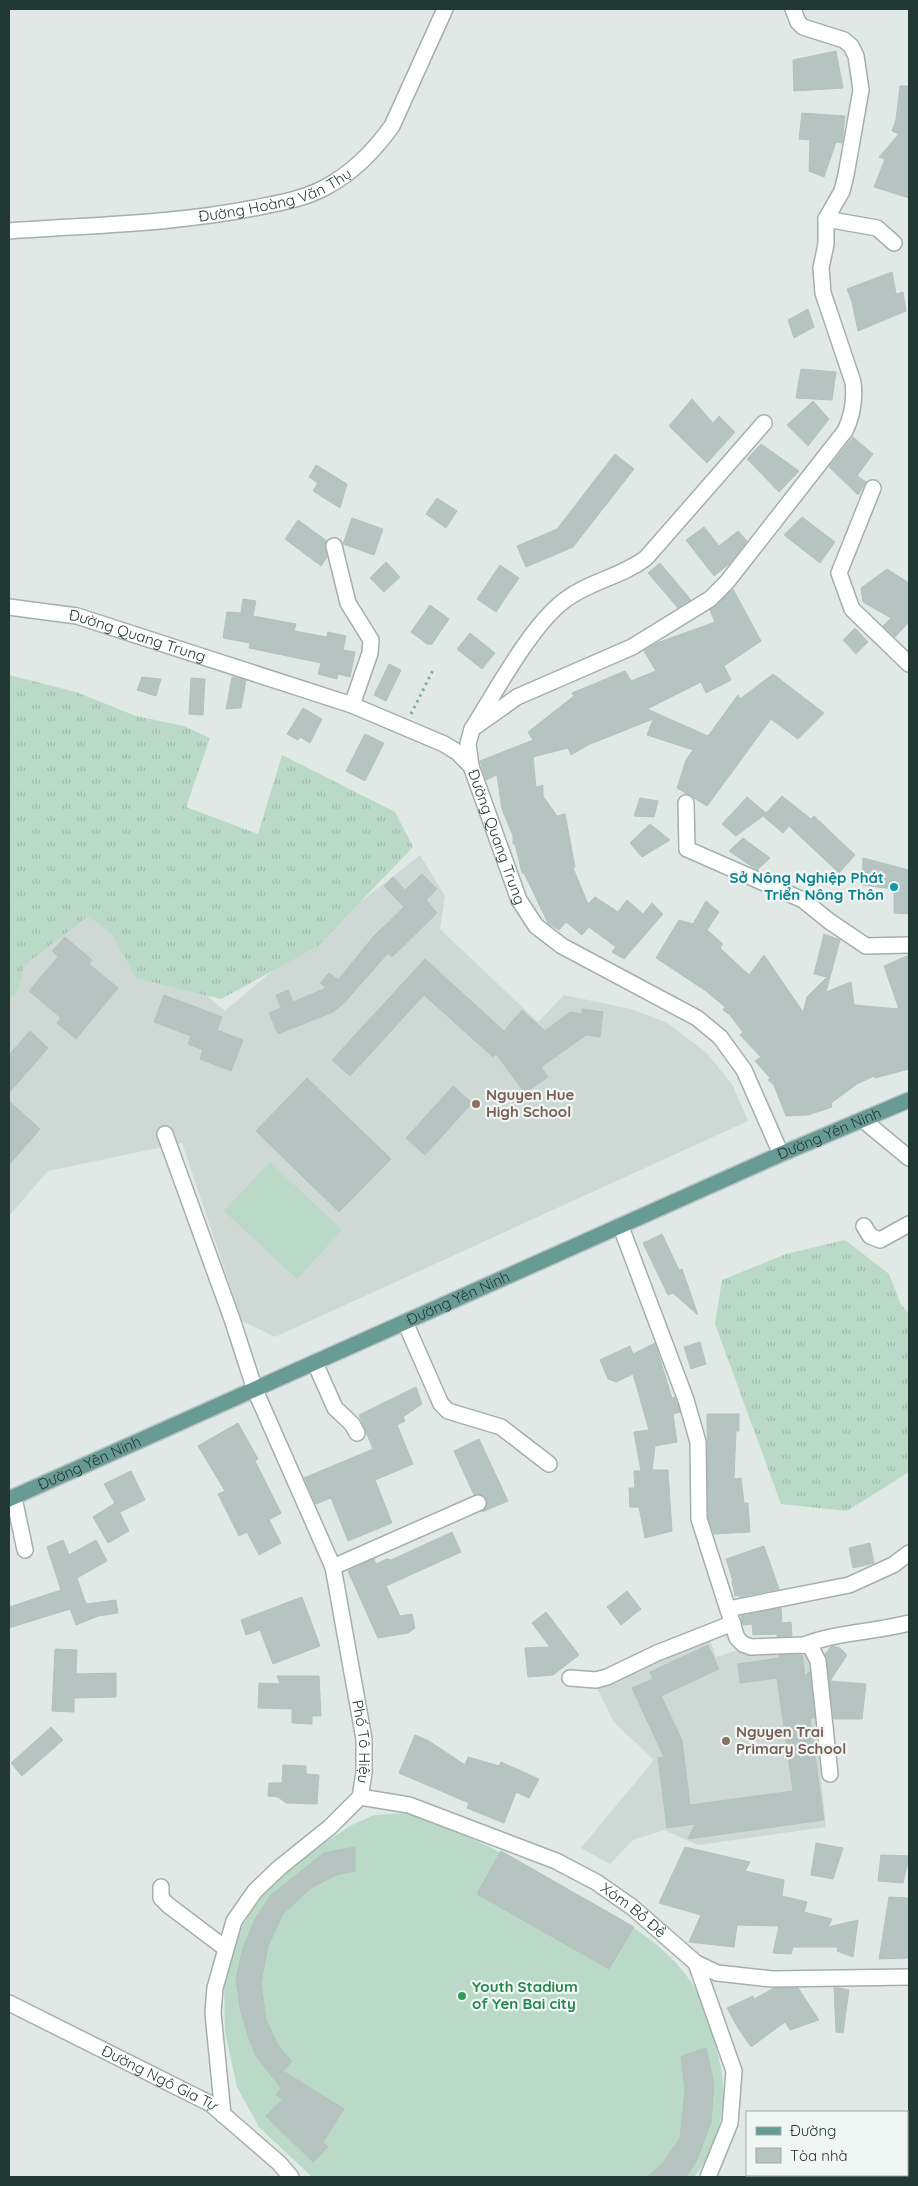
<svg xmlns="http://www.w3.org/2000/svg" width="918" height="2186" viewBox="0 0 918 2186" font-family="Quicksand,sans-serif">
<defs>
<pattern id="grass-tufts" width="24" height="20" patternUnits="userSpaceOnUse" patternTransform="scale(1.25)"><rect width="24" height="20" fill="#bad9c7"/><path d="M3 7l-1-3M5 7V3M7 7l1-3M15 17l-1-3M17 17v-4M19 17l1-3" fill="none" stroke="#a0bbac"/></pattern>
</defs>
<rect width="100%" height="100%" fill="#e0e9e6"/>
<g fill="#ced9d5">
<path d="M420 855 445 896 440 929 538 1022 564 995 631 1009 666 1022 707 1053 733 1086 748 1121 275 1337 242 1321 182 1143 48 1171 9 1216V971L90 894 225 1011 270 973Z"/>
<path d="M710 1640 716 1657 735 1651 809 1655 826 1827 698 1845 664 1830 633 1840 610 1864 581 1848 654 1760 614 1722 597 1688Z"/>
</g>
<g fill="url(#grass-tufts)">
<path d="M9 675 76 692 136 716 184 726 210 738 186 807 258 834 282 755 395 812 413 847 318 946 221 999 136 978 112 934 88 916 25 965 16 995 9 998Z"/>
<path d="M845 1240 889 1274 901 1305 909 1313V1472L847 1511 781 1504 715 1324 722 1280 786 1254Z"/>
</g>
<g fill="#bad9c7">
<path d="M270 1162 342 1230 297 1279 224 1211Z"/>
<path d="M409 1813C466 1833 517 1860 569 1890 613 1915 659 1937 689 1979 708 2005 713 2034 720 2064 729 2100 719 2148 694 2177H312L259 2127 237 2087 225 2032 224 1983 241 1928 260 1898 284 1874 323 1844 352 1825 374 1815Z"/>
</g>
<g fill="#b5c4c0" stroke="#b3c2be">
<path d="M836 51 843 88 794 91 793 60Z"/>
<path d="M900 86H909V198L874 187 885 159 879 157 899 134 892 131 896 120Z"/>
<path d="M802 113 845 116 842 143 836 142 824 177 809 171 810 140 799 139Z"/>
<path d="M892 272 896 294 903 292 906 311 858 331 852 302 847 289Z"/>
<path d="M808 309 814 327 794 338 788 320Z"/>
<path d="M801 369 836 372 832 400 796 398Z"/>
<path d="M692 399 713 423 719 416 735 432 707 463 669 426Z"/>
<path d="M813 401 829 419 808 446 787 425Z"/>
<path d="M853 437 873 454 857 476 866 482 858 495 829 467Z"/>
<path d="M761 444 799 471 779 492 747 459Z"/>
<path d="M615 454 634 469 573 547 526 567 517 546 557 529Z"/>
<path d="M316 465 347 484 340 508 313 491 318 483 309 477Z"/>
<path d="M437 498 457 511 446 528 426 514Z"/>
<path d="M802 517 835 542 820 563 784 535Z"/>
<path d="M352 518 383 529 374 555 343 544Z"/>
<path d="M298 520 327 541 325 548 327 557 321 566 285 539Z"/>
<path d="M704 527 719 546 738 531 747 541 729 564 714 576 686 540Z"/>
<path d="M386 562 400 577 384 592 370 578Z"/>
<path d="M660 563 691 600 678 608 648 573Z"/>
<path d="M500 565 519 578 496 612 477 599Z"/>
<path d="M887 569 909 583V622L895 637 883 626 891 618 863 602 861 588Z"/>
<path d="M733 589 761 641 724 666 731 680 706 693 701 682 647 709 708 736 738 695 740 699 773 674 824 713 798 739 771 719 707 806 677 788 686 760 693 750 647 735 653 719 588 745 571 755 568 748 533 757 536 787 543 785V796L557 816 565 814 575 867 573 868 588 904 595 897 618 912 627 900 643 914 652 903 663 914 624 959 612 952 616 947 589 927 582 935 566 922 559 930 548 923 524 873H522L515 844H513V836L502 809 497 775 486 780 480 761 533 740 528 732 574 696 572 693 625 671 631 681 656 671 644 651 657 643 715 622 710 610Z"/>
<path d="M243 599 256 601 253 616 296 624 294 631 327 637 328 632 346 636 343 650 355 652 350 677 338 674 337 679 318 674 321 663 249 648 250 643 223 638 227 612 241 613Z"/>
<path d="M430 605 449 619 432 644H427L411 632Z"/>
<path d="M855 628 868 642 856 654 843 640Z"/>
<path d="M470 633 495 653 482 669 457 649Z"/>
<path d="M389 664 401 670 386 701 374 695Z"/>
<path d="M142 677 161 679 156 696 137 690Z"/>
<path d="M232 677 246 680 241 708 226 709Z"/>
<path d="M191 678 205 679 203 715 189 714Z"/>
<path d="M303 708 322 719 310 743 300 737 298 740 287 734Z"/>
<path d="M365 734 384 743 365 781 346 771Z"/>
<path d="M782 796 811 819 814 816 855 855 839 873 789 826 783 833 763 816 736 836 722 824 747 797 766 813Z"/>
<path d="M640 798 658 801 654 817 634 816Z"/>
<path d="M650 824 670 840 642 857 630 843Z"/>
<path d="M743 838 770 858 757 870 729 851Z"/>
<path d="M863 858 909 870V914L894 913V889L862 885Z"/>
<path d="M422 874 437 889 426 900 437 913 392 957 388 953 344 1003 333 1012 278 1034 269 1013 281 1008 276 995 288 990 293 1002 326 988 320 983 329 973 338 980 373 937 404 907 384 886 393 877 405 890Z"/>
<path d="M706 901 719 912 707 930 723 944 720 948 749 975 764 955 803 1012 807 997 827 977 814 974 824 934 840 940 826 992 851 982 854 1005 899 1009 884 966 909 955V1069L875 1078 874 1076 857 1084 831 1103 832 1107 808 1115 786 1116 774 1085 768 1080 770 1078 755 1061 761 1057 740 1035 743 1032 730 1015 723 1010 725 1007 706 991 656 958 679 920 693 924Z"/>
<path d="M65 937 92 960 89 964 118 988 76 1039 57 1023 61 1018 29 991 58 957 52 951Z"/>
<path d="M425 959 504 1031 522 1010 545 1031 570 1012 582 1014V1009L603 1012 600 1037 586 1035 541 1067 548 1077 525 1093 496 1054 493 1057 424 995 350 1076 332 1060Z"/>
<path d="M164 995 222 1017 217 1030 243 1040 231 1071 200 1059 203 1050 188 1044 191 1036 154 1022Z"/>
<path d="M30 1031 48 1048 9 1093V1055Z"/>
<path d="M307 1078 391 1159 339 1212 256 1131Z"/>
<path d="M453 1086 472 1103 425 1155 406 1138Z"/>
<path d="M9 1101 40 1129 9 1165Z"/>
<path d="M662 1234 679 1270 682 1269 698 1315 673 1293 668 1295 643 1243Z"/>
<path d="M700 1342 706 1364 691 1369 684 1347Z"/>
<path d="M655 1343 672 1398 675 1397 680 1412 673 1414 677 1442 655 1446 652 1470H668L672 1531 645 1538 639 1507H630L629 1488H635L634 1471H641L634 1432 649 1430 633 1374 616 1382 608 1379 600 1360 630 1346 633 1354Z"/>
<path d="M416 1387 422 1404 403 1417 405 1421 397 1425 413 1464 375 1480 392 1523 348 1541 331 1498 316 1504 304 1478 373 1449 359 1415Z"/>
<path d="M707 1414H739V1431H736L734 1479 741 1478 744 1503H748L750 1532 714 1534 708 1517Z"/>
<path d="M238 1423 258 1459 255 1461 281 1513 269 1520 281 1543 259 1555 247 1532 239 1536 218 1494 225 1491 198 1446Z"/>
<path d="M479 1439 508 1501 482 1512 487 1504 486 1499 479 1494 474 1495 454 1451Z"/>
<path d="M131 1471 145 1500 120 1512 104 1484Z"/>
<path d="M115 1503 129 1531 108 1543 93 1517Z"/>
<path d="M452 1532 461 1552 386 1586 400 1616 412 1614 415 1628 408 1633 378 1638 348 1571 374 1559 376 1564 387 1559 391 1560Z"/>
<path d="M63 1540 69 1555 96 1540 107 1561 77 1578 86 1604 116 1600 118 1613 98 1616 76 1625 70 1609 9 1628V1607L61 1590 47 1547Z"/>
<path d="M870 1543 874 1563 853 1568 849 1548Z"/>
<path d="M764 1546 779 1589 739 1597V1595L735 1596 732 1581H733L726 1559Z"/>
<path d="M627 1591 641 1609 621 1625 607 1607Z"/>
<path d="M302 1597 320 1646 273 1664 260 1630 246 1635 241 1620Z"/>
<path d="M781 1608 782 1623 791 1622 792 1636 777 1637V1634L753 1635 752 1624 743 1625 741 1616Z"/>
<path d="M546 1612 579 1655 553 1675 528 1677 525 1648 550 1647 532 1623Z"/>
<path d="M708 1645 719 1669 661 1696 682 1740 690 1805 793 1791 777 1678 740 1683 738 1664 779 1658V1655H802L805 1676 810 1671 815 1718H810L824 1820 688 1839 695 1824 667 1828 658 1758 664 1757 632 1688 653 1679 650 1672Z"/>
<path d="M832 1646 840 1648 847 1655 830 1681 866 1684 862 1719H834L825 1654Z"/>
<path d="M55 1649 77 1650 76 1674 116 1673V1697L74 1698V1712L52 1711Z"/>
<path d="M277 1676H319L321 1716H312V1724L292 1723V1709L258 1708 259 1683 280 1684Z"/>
<path d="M51 1727 63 1740 22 1776 11 1763Z"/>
<path d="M415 1735 429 1741 465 1765 468 1757 499 1766 501 1762 539 1779 529 1798 516 1792 504 1823 467 1808 469 1803 399 1773Z"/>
<path d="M283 1765 306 1766V1774L319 1775 317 1804 286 1803 278 1797 268 1796 269 1783H282Z"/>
<path d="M816 1843 843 1848 833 1879 811 1875Z"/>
<path d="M355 1847V1871L336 1875 311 1888 283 1914 268 1946 261 1983 266 2020 279 2047 292 2061 283 2071 344 2109 323 2142 328 2147 313 2162 266 2116 283 2099 276 2095 281 2088 256 2056 248 2036 240 2008 236 1979 243 1948 255 1919 271 1895 324 1853Z"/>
<path d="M685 1847 750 1862 745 1871 784 1880 782 1896 807 1902 804 1912 832 1919 828 1927 858 1920 853 1957 837 1951 838 1947H793L791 1954 773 1953 779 1926 737 1925 734 1947 689 1942 701 1915 659 1903Z"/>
<path d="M501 1851 634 1927 609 1969 477 1894Z"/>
<path d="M881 1855 909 1856 903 1883 878 1881Z"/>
<path d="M889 1897 909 1898V1958L879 1959Z"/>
<path d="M834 1987 849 1990 843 2033 836 2032Z"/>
<path d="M774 1988H798L819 2020 790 2030 785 2022 751 2047 738 2028 727 2008 753 1996 754 1999Z"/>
<path d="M706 2048 714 2083 711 2122 697 2160 686 2177H647L662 2164 680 2138 685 2091 681 2056Z"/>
</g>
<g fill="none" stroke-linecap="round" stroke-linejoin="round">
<g stroke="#a3b0ad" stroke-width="18">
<g id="minor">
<path d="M826 219 877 228 894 243"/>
<path id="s1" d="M9 231C90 225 173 224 254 208 279 203 304 199 326 187 354 172 374 151 392 126L445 9"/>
<path d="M873 488 839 573 852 609 909 664"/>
<path d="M334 546 348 603 371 640 370 653 352 705"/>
<path id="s2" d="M9 607 77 616 352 705 444 744 457 752 471 766 519 900 536 926 562 946 697 1018 720 1037 744 1070 781 1154"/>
<path d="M472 729 517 697 632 647 710 599 727 582 845 431C853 415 855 400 853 382L823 293 821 268 826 244V219L842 191 846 175 861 90 856 56 851 46 844 40 803 27 798 22 793 9"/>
<path d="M471 766 468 744 472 729C495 693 531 625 565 600 590 581 621 577 646 558L764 423"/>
<path d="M686 803 687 849 803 900 829 921 866 946 909 945"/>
<path d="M863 1120 909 1158"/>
<path id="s3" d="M165 1134 232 1319 255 1390 333 1567 364 1739V1773L360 1797 330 1827 279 1868 255 1891 234 1921 215 1988 213 2013 223 2115"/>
<path d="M864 1226 870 1236 880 1240 909 1224"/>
<path d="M621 1227 686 1400 698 1442 699 1519 737 1638 743 1644 751 1647 804 1645 811 1647 818 1661 830 1774"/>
<path d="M405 1322 441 1404 448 1411 501 1427 549 1464"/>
<path d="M315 1363 335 1408 352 1424 357 1433"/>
<path d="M14 1498 25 1550"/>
<path d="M333 1567 478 1503"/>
<path d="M728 1609 849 1585 893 1565 909 1553"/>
<path d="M804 1645C837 1632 875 1632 909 1623"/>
<path d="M570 1678 596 1680 607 1677 657 1653 733 1623"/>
<path id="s4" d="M360 1797 409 1805 556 1861 596 1882 632 1907 696 1963 717 1973 772 1979 909 1977"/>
<path d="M161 1887V1898L168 1905 225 1948"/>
<path d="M696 1963 734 2071 730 2123 708 2177"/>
<path id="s5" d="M9 2003 211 2104 279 2163 291 2177"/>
</g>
</g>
<g stroke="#bdc3c2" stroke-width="18">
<g id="major">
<path id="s6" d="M9 1499 781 1154 909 1100"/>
</g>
</g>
<path stroke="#83aaa3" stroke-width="3" stroke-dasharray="2.5 4" stroke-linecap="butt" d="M411 714 434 668"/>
<use href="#minor" stroke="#fff" stroke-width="15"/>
<use href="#major" stroke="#689b95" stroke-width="15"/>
</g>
<circle fill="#0f9aa8" stroke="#f0f6f4" stroke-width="2" cx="894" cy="887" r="5"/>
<g fill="#8d6e63" stroke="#f0f6f4" stroke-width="2">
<circle cx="476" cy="1104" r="5"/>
<circle cx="726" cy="1741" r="5"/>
</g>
<circle fill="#2e9e5b" stroke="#f0f6f4" stroke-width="2" cx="462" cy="1996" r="5"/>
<g text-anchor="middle" stroke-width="4.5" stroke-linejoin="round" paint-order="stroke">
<g font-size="15" fill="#223835" stroke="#f0f6f4">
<text dy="5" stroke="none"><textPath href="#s1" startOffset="270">Đường Hoàng Văn Thụ</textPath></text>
<text dy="5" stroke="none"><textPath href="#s2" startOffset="132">Đường Quang Trung</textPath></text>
<text dy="5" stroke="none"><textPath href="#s2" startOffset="568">Đường Quang Trung</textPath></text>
<text dy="5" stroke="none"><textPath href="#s6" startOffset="898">Đường Yên Ninh</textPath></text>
<text dy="5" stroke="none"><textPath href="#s6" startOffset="492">Đường Yên Ninh</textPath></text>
<text dy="5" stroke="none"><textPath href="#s6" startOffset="88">Đường Yên Ninh</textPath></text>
<text dy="5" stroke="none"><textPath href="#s3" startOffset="642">Phố Tô Hiệu</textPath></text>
<text dy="5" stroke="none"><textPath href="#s4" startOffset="299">Xóm Bồ Đề</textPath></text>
<text dy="5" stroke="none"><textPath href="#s5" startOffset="168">Đường Ngô Gia Tự</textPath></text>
</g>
<g font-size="15" font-weight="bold" fill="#0d838f" stroke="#f0f6f4" text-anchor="end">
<text x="884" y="883">Sở Nông Nghiệp Phát<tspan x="884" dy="17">Triển Nông Thôn</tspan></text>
</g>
<g font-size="15" font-weight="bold" fill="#785e54" stroke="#f0f6f4" text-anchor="start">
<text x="486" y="1100">Nguyen Hue<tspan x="486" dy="17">High School</tspan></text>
<text x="736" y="1737">Nguyen Trai<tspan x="736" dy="17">Primary School</tspan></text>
</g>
<g font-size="15" font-weight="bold" fill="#27864d" stroke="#f0f6f4" text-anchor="start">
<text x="472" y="1992">Youth Stadium<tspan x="472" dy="17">of Yen Bai city</tspan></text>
</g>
</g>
<rect width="918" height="2186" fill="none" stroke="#223835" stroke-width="20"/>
<rect x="746" y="2111" width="162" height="65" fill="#f0f6f4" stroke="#9eaaa8"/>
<rect x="756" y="2127" width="25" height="8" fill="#689b95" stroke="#9eaaa8"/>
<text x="790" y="2136" font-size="15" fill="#223835">Đường</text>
<rect x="756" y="2148" width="25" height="15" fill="#b5c4c0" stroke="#9eaaa8"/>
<text x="790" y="2161" font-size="15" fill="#223835">Tòa nhà</text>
</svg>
